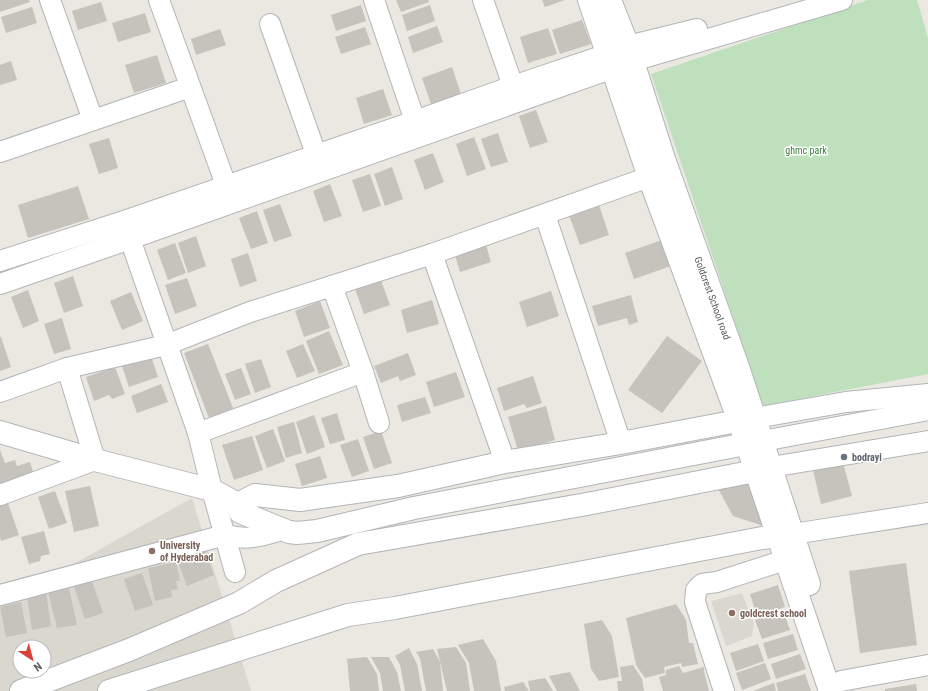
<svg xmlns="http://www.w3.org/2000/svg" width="928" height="691" viewBox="0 0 928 691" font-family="'Roboto Condensed',sans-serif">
<rect width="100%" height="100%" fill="#eae8e0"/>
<g fill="#dad7ce" fill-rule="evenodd">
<path d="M192 498 251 691H0V605ZM20 647H44V671H20Z"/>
<path d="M742 593 754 624 752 636 726 646 711 601Z"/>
</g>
<path fill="#bee0bd" d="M868 0H917L928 38V374L763 406 651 74Z"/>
<g fill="#c6c2bc">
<path d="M0 0H29L30 2 0 12Z"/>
<path d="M396 0H428L429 2 401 12Z"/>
<path d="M542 0H565L545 7Z"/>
<path d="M101 2 107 21 78 30 72 11Z"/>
<path d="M361 5 366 21 336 31 331 15Z"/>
<path d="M430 5 435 21 407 31 402 15Z"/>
<path d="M32 7 37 23 6 33 1 17Z"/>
<path d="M145 13 151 32 118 42 112 23Z"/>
<path d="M582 20 591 44 560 54 552 30Z"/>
<path d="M437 26 443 42 413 53 408 37Z"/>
<path d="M365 27 371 44 341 54 335 37Z"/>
<path d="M548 28 557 54 528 63 520 37Z"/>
<path d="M220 29 226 45 196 55 191 39Z"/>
<path d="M157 55 166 83 134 93 125 65Z"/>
<path d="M11 61 17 80 0 85V65Z"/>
<path d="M452 67 461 94 431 104 422 78Z"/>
<path d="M383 89 392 115 364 124 356 98Z"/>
<path d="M536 110 548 142 530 148 519 116Z"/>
<path d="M498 133 508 162 491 167 481 139Z"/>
<path d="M474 137 486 169 467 176 456 144Z"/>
<path d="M109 138 118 168 99 174 89 144Z"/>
<path d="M433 153 444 182 425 190 414 160Z"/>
<path d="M392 167 403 199 385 206 374 174Z"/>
<path d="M370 174 381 206 363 212 352 180Z"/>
<path d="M330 184 342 216 324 222 313 191Z"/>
<path d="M78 186 89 219 28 238 18 205Z"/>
<path d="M280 204 292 236 274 242 263 210Z"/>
<path d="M599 205 609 235 580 245 569 215Z"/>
<path d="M257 211 268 243 251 249 239 218Z"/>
<path d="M196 236 206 266 188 273 178 243Z"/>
<path d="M662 240 671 266 634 279 625 253Z"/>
<path d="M175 243 186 273 168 280 157 250Z"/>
<path d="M486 245 491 262 460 272 455 255Z"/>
<path d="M248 253 257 281 240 287 231 259Z"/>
<path d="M73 276 83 306 64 313 54 283Z"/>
<path d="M187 278 197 306 175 314 165 285Z"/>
<path d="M381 280 390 305 364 314 355 289Z"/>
<path d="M28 290 39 321 23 328 11 297Z"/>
<path d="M551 291 559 316 527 327 519 302Z"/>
<path d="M131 292 143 321 122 330 110 301Z"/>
<path d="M631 295 638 322 629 325 627 318 598 326 592 306Z"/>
<path d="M432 300 439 324 407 333 401 310Z"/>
<path d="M320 301 330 328 304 337 295 311Z"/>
<path d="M62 318 71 349 54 354 44 324Z"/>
<path d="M329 331 343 365 319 374 306 341Z"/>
<path d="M667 336 702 361 662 413 628 390Z"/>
<path d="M0 337H1L11 367 0 371Z"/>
<path d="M208 344 233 408 209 418 184 353Z"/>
<path d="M303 344 315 371 297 378 286 351Z"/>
<path d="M408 353 416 375 400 381 398 376 381 383 374 366Z"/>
<path d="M151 356 158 377 129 387 122 366Z"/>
<path d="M261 359 271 387 255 393 245 364Z"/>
<path d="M115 367 125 394 112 399 109 395 94 401 86 377Z"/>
<path d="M241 368 251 394 235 400 225 374Z"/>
<path d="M456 372 465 397 434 407 426 382Z"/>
<path d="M533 376 542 403 527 408 524 404 504 411 497 388Z"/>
<path d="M161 384 168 402 137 413 131 396Z"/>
<path d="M425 397 431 413 402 422 397 405Z"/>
<path d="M546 406 555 440 518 451 508 417Z"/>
<path d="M337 413 345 440 330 444 321 418Z"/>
<path d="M314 415 325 447 307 454 296 422Z"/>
<path d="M294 422 302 453 286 458 277 427Z"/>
<path d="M273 429 285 461 267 468 255 436Z"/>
<path d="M381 431 392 463 374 469 363 437Z"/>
<path d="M252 436 263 470 234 480 222 445Z"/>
<path d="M358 439 369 471 352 477 340 445Z"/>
<path d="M0 450 5 463 15 460 17 466 30 462 34 475 0 486Z"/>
<path d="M320 456 327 478 302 486 295 464Z"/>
<path d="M842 459 852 496 821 504 812 466Z"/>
<path d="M750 481 764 526 733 516 720 492 715 487Z"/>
<path d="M90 486 99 526 74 532 65 491Z"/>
<path d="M55 491 67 523 49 529 38 497Z"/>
<path d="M8 503 19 535 1 541 0 537V506Z"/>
<path d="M44 531 50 554 41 556 40 561 29 564 21 537Z"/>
<path d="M205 551 214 575 187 586 178 562Z"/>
<path d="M176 562 180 581H176L178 589 171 590 172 597 155 601 148 568Z"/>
<path d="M906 563 917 645 860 653 849 571Z"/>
<path d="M142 573 153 605 135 611 124 579Z"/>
<path d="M92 581 103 613 85 619 74 587Z"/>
<path d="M778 585 785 607 757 616 750 594Z"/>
<path d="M69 588 77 625 57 628 48 592Z"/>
<path d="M46 593 51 626 32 630 27 596Z"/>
<path d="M21 602 27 633 6 637 0 607Z"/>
<path d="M676 604 686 620 689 643H693L698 664 682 667 681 663 664 667 665 673 645 678 636 665 626 618Z"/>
<path d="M783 611 790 630 762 639 755 620Z"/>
<path d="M602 620 612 636 619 677 599 681 591 669 584 624Z"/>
<path d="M793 634 798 650 768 659 763 643Z"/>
<path d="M483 639 496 661 501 691H474L469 663 458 645Z"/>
<path d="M758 644 764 661 736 671 730 653Z"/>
<path d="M456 647 466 663 470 691H447L437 649Z"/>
<path d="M409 648 417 664 422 691H405L400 665 395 656Z"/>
<path d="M433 649 440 662 443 691H426L420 658 416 652Z"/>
<path d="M800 654 806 669 776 679 771 664Z"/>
<path d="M367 657 377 674 379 691H350L347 659Z"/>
<path d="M371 657H389L397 672 401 691H383L380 673Z"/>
<path d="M765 663 771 679 742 690 736 673Z"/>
<path d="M633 665 642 679 644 691H618L617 681H622L620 667Z"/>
<path d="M679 666 683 673 704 667V671L709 691H663L659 677 666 675V670Z"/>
<path d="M570 672 580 691H557L549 676Z"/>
<path d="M805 674 811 691H778L776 683Z"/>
<path d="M545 678 553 691H530L528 681Z"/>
<path d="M523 682 529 691H505L504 687Z"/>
<path d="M774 683 776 691H753Z"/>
<path d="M916 684 917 691H885V689Z"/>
</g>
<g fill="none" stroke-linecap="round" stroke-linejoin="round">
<g stroke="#b2b5b9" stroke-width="22">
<g id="minor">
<path d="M50 0 93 120"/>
<path d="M159 0 226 185"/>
<path d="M374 0 415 121"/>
<path d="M483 0 513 86"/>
<path d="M270 24 316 154"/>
<path d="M0 152 190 87"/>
<path d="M545 215 621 443"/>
<path d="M130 239 198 433 212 490 235 572"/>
<path d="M432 254 505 462"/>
<path d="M0 261 124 221 415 121 513 86 608 54 628 46 697 29"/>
<path d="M0 284 130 239 633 61 842 0"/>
<path d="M332 286 363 372 379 423"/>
<path d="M0 392 67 368 166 345 250 312 432 254 649 177"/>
<path d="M755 418 846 402 928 394"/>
<path d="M198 433 363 372"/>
<path d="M763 441 928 410"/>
<path d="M771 467 928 441"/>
<path d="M0 495 95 460 67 368"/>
<path d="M793 534 928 513"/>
<path d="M0 595 225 535C249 541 260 536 282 530"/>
<path d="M841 681 928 665"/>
<path d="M724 691 695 602 696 590 702 584 717 582 785 560"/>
</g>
</g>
<g stroke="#b2b5b9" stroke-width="24">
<g id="tertiary">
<path d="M589 0 649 177 739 421 830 691"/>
<path d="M610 0 628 46 664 159 738 367 809 584"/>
<path d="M0 432 95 460 212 490 238 504"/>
<path d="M238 504 240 512 289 532 297 533 317 531 414 508 761 441"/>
<path d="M238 504 255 495 300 500 398 486 505 462 621 443 753 418"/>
<path d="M21 691 129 650 239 603 276 581 358 544 587 504 755 471"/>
<path d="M109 691 348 615 395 608 762 538 790 534"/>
</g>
</g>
<use href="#minor" stroke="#fff" stroke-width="20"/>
<use href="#tertiary" stroke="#fff" stroke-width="22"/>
</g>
<circle fill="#6b7280" stroke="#fff" stroke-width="1.5" cx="844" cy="457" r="4"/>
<g fill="#8d6e63" stroke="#fff" stroke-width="1.5">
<circle cx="152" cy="551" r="4"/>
<circle cx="732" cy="613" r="4"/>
</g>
<g text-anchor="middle" stroke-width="3" stroke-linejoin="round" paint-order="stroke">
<g font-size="10" fill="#3a7d3d" stroke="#fff">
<text x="806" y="154">ghmc park</text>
</g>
<g font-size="10" fill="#585c5f" stroke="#fff">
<text transform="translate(713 298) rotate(70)" y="4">Goldcrest School road</text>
</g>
<g font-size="10" font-weight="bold" fill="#5b616d" stroke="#fff" text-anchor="start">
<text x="852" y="461">bodrayi</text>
</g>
<g font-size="10" font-weight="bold" fill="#785e54" stroke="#fff" text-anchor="start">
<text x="160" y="549">University<tspan x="160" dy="12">of Hyderabad</tspan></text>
<text x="740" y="617">goldcrest school</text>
</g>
</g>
<g transform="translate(32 659) rotate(144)"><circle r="19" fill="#ffffff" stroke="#bcbebf"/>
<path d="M0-3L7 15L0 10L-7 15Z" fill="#d94237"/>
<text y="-6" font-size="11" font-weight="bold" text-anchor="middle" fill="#585c5f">N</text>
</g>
</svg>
